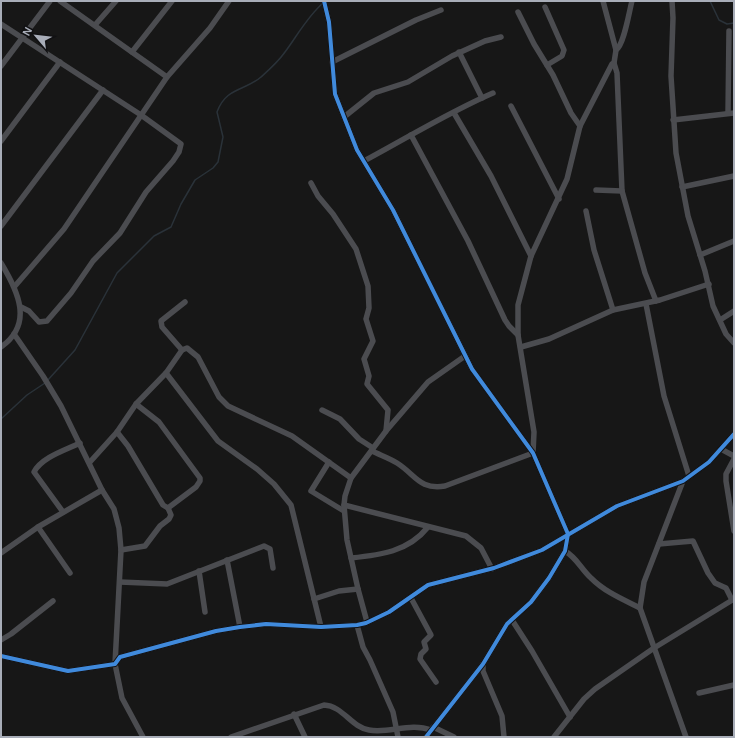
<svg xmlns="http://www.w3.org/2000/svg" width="735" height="738" viewBox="0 0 735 738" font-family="Arial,sans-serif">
<rect width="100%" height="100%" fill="#171717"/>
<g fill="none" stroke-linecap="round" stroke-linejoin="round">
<g stroke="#2a3239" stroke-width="1.5">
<path d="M710 1 719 20 727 24 734 23"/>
<path d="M47 381 75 350 117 273 154 236 171 227 181 204 195 180 213 168 218 162 223 137 217 112C226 87 245 91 261 77 270 69 278 62 285 52 297 36 307 17 323 3"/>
<path d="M1 419 27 395 45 383"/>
</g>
<g stroke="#4b4c50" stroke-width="5.5">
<path d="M60 1 167 77"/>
<path d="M324 1 329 22 335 94 357 150 393 210 472 369 533 453 568 534 565 551 549 578 531 602 507 624 483 664 426 737"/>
<path d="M603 1 616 50 614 63 617 73 622 191 645 273 656 301"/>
<path d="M672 1 673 18 671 76 676 153 688 216 705 271 713 306 726 334 734 343"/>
<path d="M545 7 564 50 562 56 547 65"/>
<path d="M518 12 534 44 553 75 571 113 580 126"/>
<path d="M1 24 141 115 181 144 179 152 173 161 146 192 120 233 93 261 71 293 47 321 39 322 29 311 21 307"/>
<path d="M95 25 116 1"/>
<path d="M616 50C624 45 629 12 632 1"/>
<path d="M132 52 172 1"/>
<path d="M459 52 482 98"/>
<path d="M332 62 416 20 441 10"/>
<path d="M1 66 50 1"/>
<path d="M511 106 559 199"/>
<path d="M454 113 491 176 531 256"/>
<path d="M728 113 729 31"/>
<path d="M344 117 374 93 408 82 452 56 485 41 501 37"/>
<path d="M673 120 734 113"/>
<path d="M411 135 468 241 505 320 509 326 518 335"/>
<path d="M1 141 60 62"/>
<path d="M364 161C407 138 449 112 493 93"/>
<path d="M311 183 318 196 333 214 356 249 368 286 369 308 366 319 373 341 364 359 369 376 367 384 388 410 386 431"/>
<path d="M682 187 734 176"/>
<path d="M596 190 622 191"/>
<path d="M586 211 594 250 613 310"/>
<path d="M1 226 103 90"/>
<path d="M700 255 734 241"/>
<path d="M1 263C18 291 34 324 1 347"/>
<path d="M15 286 64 229 167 77 210 28 229 1"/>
<path d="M646 304 664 396 689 476"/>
<path d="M720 320 734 311"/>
<path d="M14 334 43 376 61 406 102 490 114 509 119 528 121 550 115 664 122 698 143 737"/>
<path d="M521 347 549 339 613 310 660 300 709 284"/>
<path d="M182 350 162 327 161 321 185 302"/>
<path d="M166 373 218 441 257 469 274 484 291 505 321 627"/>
<path d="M136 404 159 422 200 478V481L196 487 168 508"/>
<path d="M322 410 340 419 359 439 373 448"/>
<path d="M117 432 128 446 163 505 168 508 171 515 169 519 160 526 145 546 121 550"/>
<path d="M721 449 734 456"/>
<path d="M372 451C380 455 389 458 397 463 416 475 419 490 445 486L533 453"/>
<path d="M533 453 534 432 518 335V305L531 256 567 179 580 126 612 64 614 63"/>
<path d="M734 459 726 474V481L734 531"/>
<path d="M90 462 117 432 136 404 166 373 182 350 187 348 198 357 219 397 228 406 292 436 351 478"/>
<path d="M329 462 311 491 344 511"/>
<path d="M683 481 644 582 640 608 686 737"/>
<path d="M344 505 466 536 481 548 492 569"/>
<path d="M63 512 34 472C42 457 66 450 80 443"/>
<path d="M38 527 70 573"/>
<path d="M659 544 693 541 708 573 715 583 726 588 732 600H734"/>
<path d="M565 551C577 558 581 569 591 578 605 592 622 599 640 608"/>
<path d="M1 553 38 527 102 490"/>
<path d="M351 558C380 555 408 552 428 527"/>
<path d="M227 560 240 627"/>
<path d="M199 571 205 612"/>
<path d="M120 582 167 584 264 546 270 549 273 568"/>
<path d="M411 598 431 635 424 642 426 649 421 654 420 659 436 682"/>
<path d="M314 599 339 591 358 589"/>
<path d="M512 620 532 651 570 717"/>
<path d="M367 622 358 589 347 540 344 505 345 496 351 478 386 431 428 382 465 356"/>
<path d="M357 625 363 647 370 660 393 712 398 737"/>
<path d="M1 640 11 634 53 601"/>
<path d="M1 656 68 671 115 664 120 657 216 631 240 627 266 624 321 627 357 625 366 623 389 612 428 585 494 568 542 550 617 506 683 481 709 462 734 434"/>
<path d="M483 664V671L502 716 504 737"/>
<path d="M699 693 734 685"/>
<path d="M294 714 305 737"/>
<path d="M433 727 454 737"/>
<path d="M231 737 324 705C343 706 351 727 369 730 389 734 410 722 431 730"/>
<path d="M554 737 584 699 595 689 654 648 734 599"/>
</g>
<g stroke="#111113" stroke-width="6">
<g id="cycleway">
<path d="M324 1 329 22 335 94 357 150 393 210 472 369 533 453 568 534 565 551 549 578 531 602 507 624 483 664 426 737"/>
<path d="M1 656 68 671 115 664 120 657 216 631 240 627 266 624 321 627 357 625 366 623 389 612 428 585 494 568 542 550 617 506 683 481 709 462 734 434"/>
</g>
</g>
<use href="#cycleway" stroke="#408adc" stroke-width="4"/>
</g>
<rect width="735" height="738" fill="none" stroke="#a8adb8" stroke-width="4"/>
<g transform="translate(36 36) rotate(298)" stroke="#111113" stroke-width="3" paint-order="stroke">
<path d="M0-3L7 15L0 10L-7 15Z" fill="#a8adb8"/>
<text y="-6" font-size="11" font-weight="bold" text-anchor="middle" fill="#a8adb8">N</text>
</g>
</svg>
